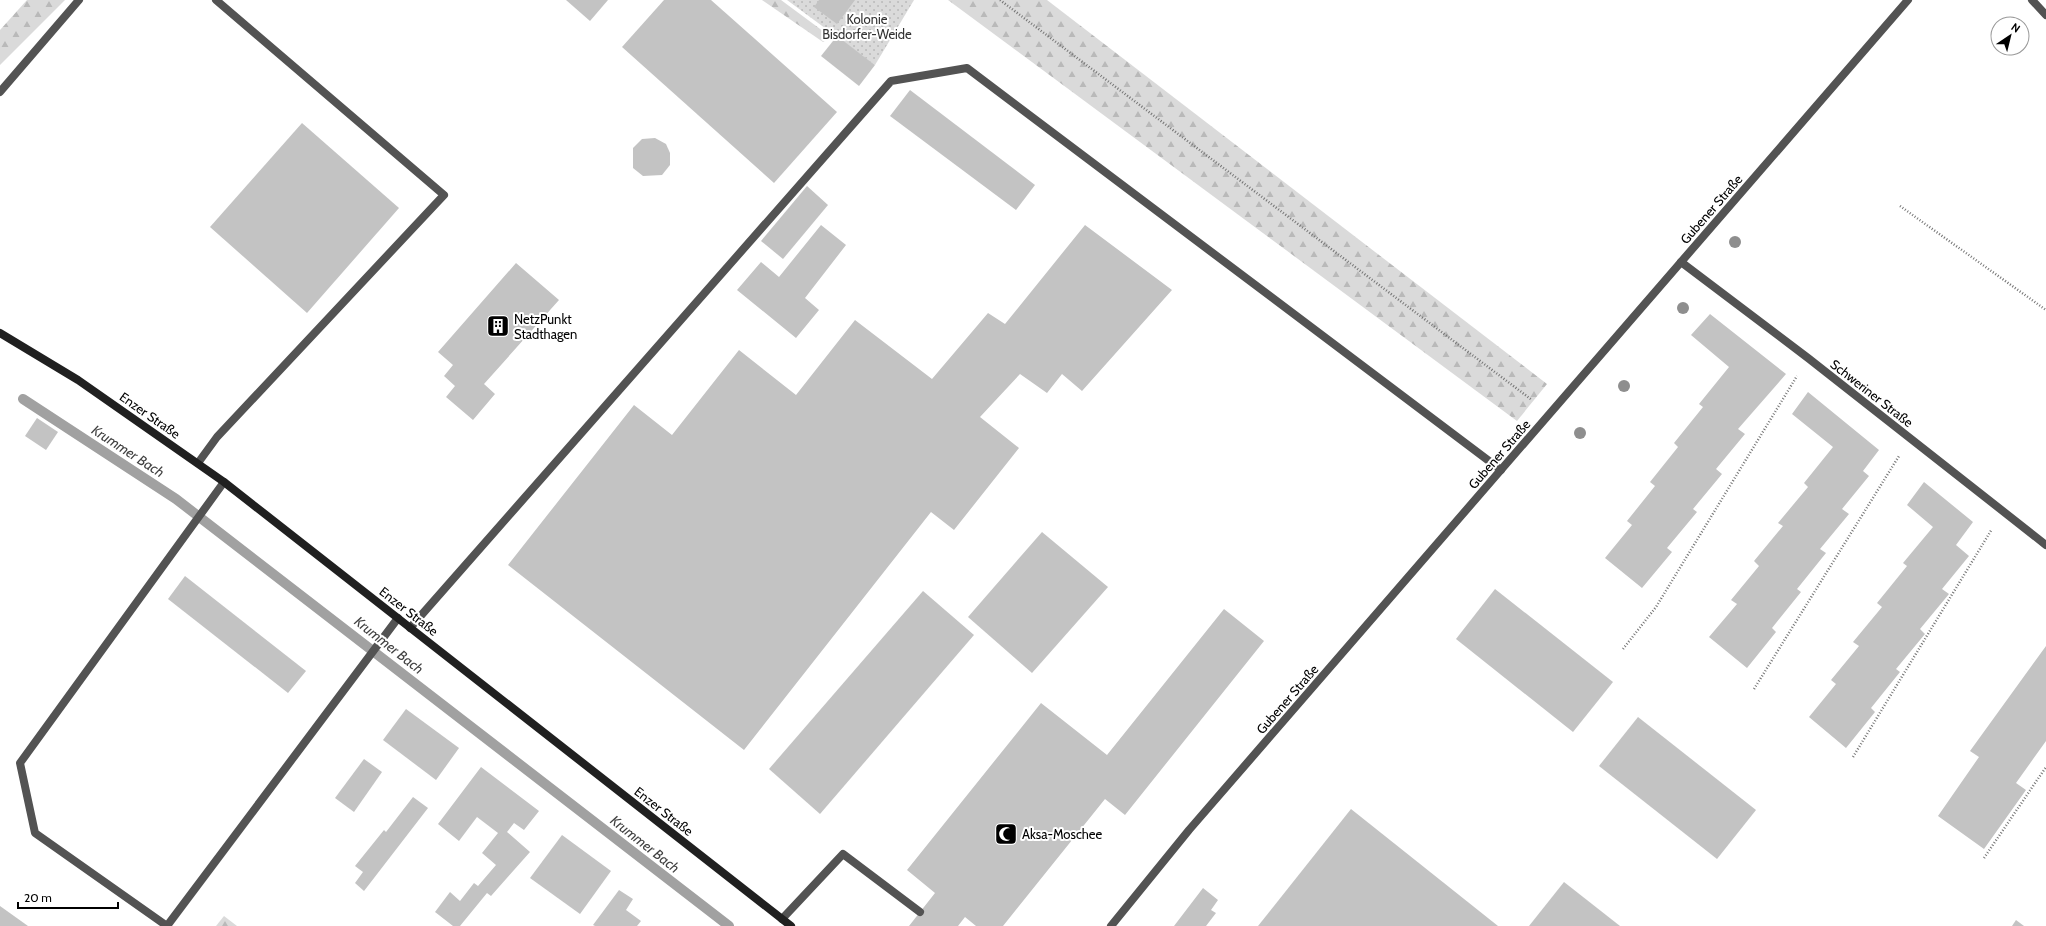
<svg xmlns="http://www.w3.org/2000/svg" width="2046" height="926" viewBox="0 0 2046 926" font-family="Cabin,sans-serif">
<defs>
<pattern id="forest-firs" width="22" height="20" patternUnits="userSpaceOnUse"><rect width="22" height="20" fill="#dadada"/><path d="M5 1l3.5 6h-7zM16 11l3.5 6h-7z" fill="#b9b9b9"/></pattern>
<pattern id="garden-dots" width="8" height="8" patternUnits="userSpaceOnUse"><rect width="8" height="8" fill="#dadada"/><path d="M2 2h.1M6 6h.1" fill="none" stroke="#b9b9b9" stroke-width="1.8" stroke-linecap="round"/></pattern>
</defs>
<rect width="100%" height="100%" fill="#fff"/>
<g fill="url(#forest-firs)">
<path d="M27 0H65L0 65V30Z"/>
<path d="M762 0H781L831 37 823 42Z"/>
<path d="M948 0H1047L1547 384 1517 421Z"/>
<path d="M224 916 237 926H216Z"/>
</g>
<path fill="url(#garden-dots)" d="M787 0H914L875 65Z"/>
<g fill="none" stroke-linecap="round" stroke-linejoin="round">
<path stroke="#a1a1a1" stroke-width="10" d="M23 399 176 499 729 926"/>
</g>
<g fill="#c3c3c3">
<path d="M566 0H608L590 21Z"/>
<path d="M664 0H711L837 112 774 183 622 47Z"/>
<path d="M819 0H855L837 24 814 7Z"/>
<path d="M837 36 875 65 859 86 821 56Z"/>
<path d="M910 90 1035 185 1016 210 890 116Z"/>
<path d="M302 123 399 208 307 313 210 227Z"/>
<path d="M655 138 666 144 670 153V165L662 175 643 176 633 168V148L642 139Z"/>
<path d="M807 186 828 205 783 259 761 241Z"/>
<path d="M821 225 846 245 805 298 819 310 796 338 737 290 761 262 779 277Z"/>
<path d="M1085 225 1172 290 1082 391 1062 374 1047 393 1020 374 980 417 1019 448 954 530 931 512 744 750 508 565 634 405 672 435 739 350 796 395 855 320 932 379 988 313 1005 324Z"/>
<path d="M516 263 559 300 484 384 495 394 473 420 446 397 455 386 444 376 453 365 438 352Z"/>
<path d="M1710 314 1786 374 1738 429 1745 434 1716 469 1722 474 1693 509 1697 512 1667 548 1672 552 1642 588 1605 558 1632 525 1627 521 1655 486 1650 482 1678 447 1674 443 1703 407 1699 404 1729 367 1691 335Z"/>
<path d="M1808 392 1879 450 1863 471 1869 476 1842 509 1849 514 1820 549 1826 553 1797 589 1801 592 1772 628 1776 632 1747 668 1709 637 1737 604 1731 600 1759 566 1754 561 1783 526 1778 523 1808 487 1804 483 1833 447 1792 414Z"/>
<path d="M37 418 58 432 46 450 25 436Z"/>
<path d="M1924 482 1973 522 1956 545 1969 556 1942 589 1949 594 1920 629 1925 634 1896 669 1900 672 1871 708 1875 712 1846 748 1809 717 1836 684 1831 680 1859 646 1853 642 1882 607 1877 603 1907 566 1903 563 1933 527 1907 505Z"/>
<path d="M1042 532 1108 587 1032 673 968 617Z"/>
<path d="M185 576 306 671 288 693 168 599Z"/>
<path d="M1495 589 1613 682 1573 732 1456 639Z"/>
<path d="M923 591 974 635 820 814 769 769Z"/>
<path d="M1224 609 1264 641 1125 815 1105 799 1003 926H976L965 917 958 926H909L935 893 907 870 1041 703 1107 755Z"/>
<path d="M2046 646V741L2016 783 2026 790 1984 849 1938 816 1979 757 1970 751Z"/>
<path d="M406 709 459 748 436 780 383 740Z"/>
<path d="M1638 717 1756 810 1717 859 1599 766Z"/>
<path d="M364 759 382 772 354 812 335 798Z"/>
<path d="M481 767 539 811 524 830 514 823 507 832 530 852 491 896 487 893 460 926H453L435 912 450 892 460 901 474 883 478 886 496 865 482 853 498 833 477 817 459 841 438 824Z"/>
<path d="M413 797 428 808 364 891 355 883 363 872 355 866 384 830 386 832Z"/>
<path d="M1351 809 1498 926H1258Z"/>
<path d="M562 835 611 871 580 914 530 878Z"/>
<path d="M1564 882 1620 926H1529Z"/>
<path d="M1203 888 1218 900 1211 910 1216 913 1206 926H1174Z"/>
<path d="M619 890 633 899 626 910 641 921 637 926H595L593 925Z"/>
<path d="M0 906 28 926H0Z"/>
<path d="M2016 920 2024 926H2012Z"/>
</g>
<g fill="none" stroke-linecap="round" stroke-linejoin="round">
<g stroke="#757575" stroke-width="2.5" stroke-dasharray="1 2" stroke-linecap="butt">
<path d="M1000 0 1532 400"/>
<path d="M1900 206 2046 310"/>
<path d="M1623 649 1656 607 1797 376"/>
<path d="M1754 689 1899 456"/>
<path d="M1853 757 1992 529"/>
<path d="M1984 858 2046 767"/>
</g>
<g stroke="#535353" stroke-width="8">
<path d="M0 92 79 0"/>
<path d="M198 463 217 437 444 195 216 0"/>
<path d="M224 482 20 763 35 833 167 926 398 618"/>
<path d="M410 628 891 81 967 68 1501 470"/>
<path d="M782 919 843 854 920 912"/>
</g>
<g stroke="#535353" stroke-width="8">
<path d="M2032 0 2046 15"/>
<path d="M1681 262 1808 358 2046 545"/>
<path d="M1111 926 1189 830 1908 0"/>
</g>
<path stroke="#202020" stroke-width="8" d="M0 333 78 380 224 482 791 926"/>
</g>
<g fill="#8e8e8e">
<circle cx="1735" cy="242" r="6"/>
<circle cx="1683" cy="308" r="6"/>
<circle cx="1624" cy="386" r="6"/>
<circle cx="1580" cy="433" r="6"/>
</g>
<defs>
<g id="building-square" transform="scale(1.15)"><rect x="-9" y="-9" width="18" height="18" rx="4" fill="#000" stroke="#fff"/><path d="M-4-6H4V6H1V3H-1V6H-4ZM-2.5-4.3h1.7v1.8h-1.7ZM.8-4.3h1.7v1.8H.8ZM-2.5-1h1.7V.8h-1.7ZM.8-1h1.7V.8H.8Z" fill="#fff"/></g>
<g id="mosque-square" transform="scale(1.15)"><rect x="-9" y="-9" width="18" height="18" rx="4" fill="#000" stroke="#fff"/><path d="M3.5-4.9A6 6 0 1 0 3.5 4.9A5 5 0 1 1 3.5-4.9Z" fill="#fff"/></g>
</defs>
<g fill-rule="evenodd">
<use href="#building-square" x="498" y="326"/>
<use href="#mosque-square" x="1006" y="834"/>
</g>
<g text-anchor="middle" stroke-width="4" stroke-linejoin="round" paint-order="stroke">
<g font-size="13" fill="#313131" stroke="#fff">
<text x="867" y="24">Kolonie<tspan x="867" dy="15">Bisdorfer-Weide</tspan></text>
</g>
<g font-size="13" fill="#000" stroke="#fff">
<text transform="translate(1711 209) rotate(-49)" y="5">Gubener Straße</text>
<text transform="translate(1872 393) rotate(38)" y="5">Schweriner Straße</text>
<text transform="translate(150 415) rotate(35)" y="5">Enzer Straße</text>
<text transform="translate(1499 454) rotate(-49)" y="5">Gubener Straße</text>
<text transform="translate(409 611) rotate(38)" y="5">Enzer Straße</text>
<text transform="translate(1287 699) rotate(-49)" y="5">Gubener Straße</text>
<text transform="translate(664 811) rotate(38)" y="5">Enzer Straße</text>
</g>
<g font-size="13" fill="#000" stroke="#fff" text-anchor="start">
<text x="514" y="324">NetzPunkt<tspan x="514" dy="15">Stadthagen</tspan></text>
<text x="1022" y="839">Aksa-Moschee</text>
</g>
<g font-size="14" font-style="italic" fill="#424242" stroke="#fff">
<text transform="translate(128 451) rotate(33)" y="5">Krummer Bach</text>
<text transform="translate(389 645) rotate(38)" y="5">Krummer Bach</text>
<text transform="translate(645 844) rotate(38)" y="5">Krummer Bach</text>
</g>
</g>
<g transform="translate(2010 36) rotate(35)"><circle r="19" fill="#ffffff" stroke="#999999"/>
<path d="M0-3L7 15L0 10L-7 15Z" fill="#000000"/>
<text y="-6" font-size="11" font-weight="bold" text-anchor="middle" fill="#000000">N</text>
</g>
<path d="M18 902v6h100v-6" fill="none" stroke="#000000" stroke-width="2"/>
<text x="24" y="902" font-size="12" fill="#000000" stroke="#ffffff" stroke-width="3" paint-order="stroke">20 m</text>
</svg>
